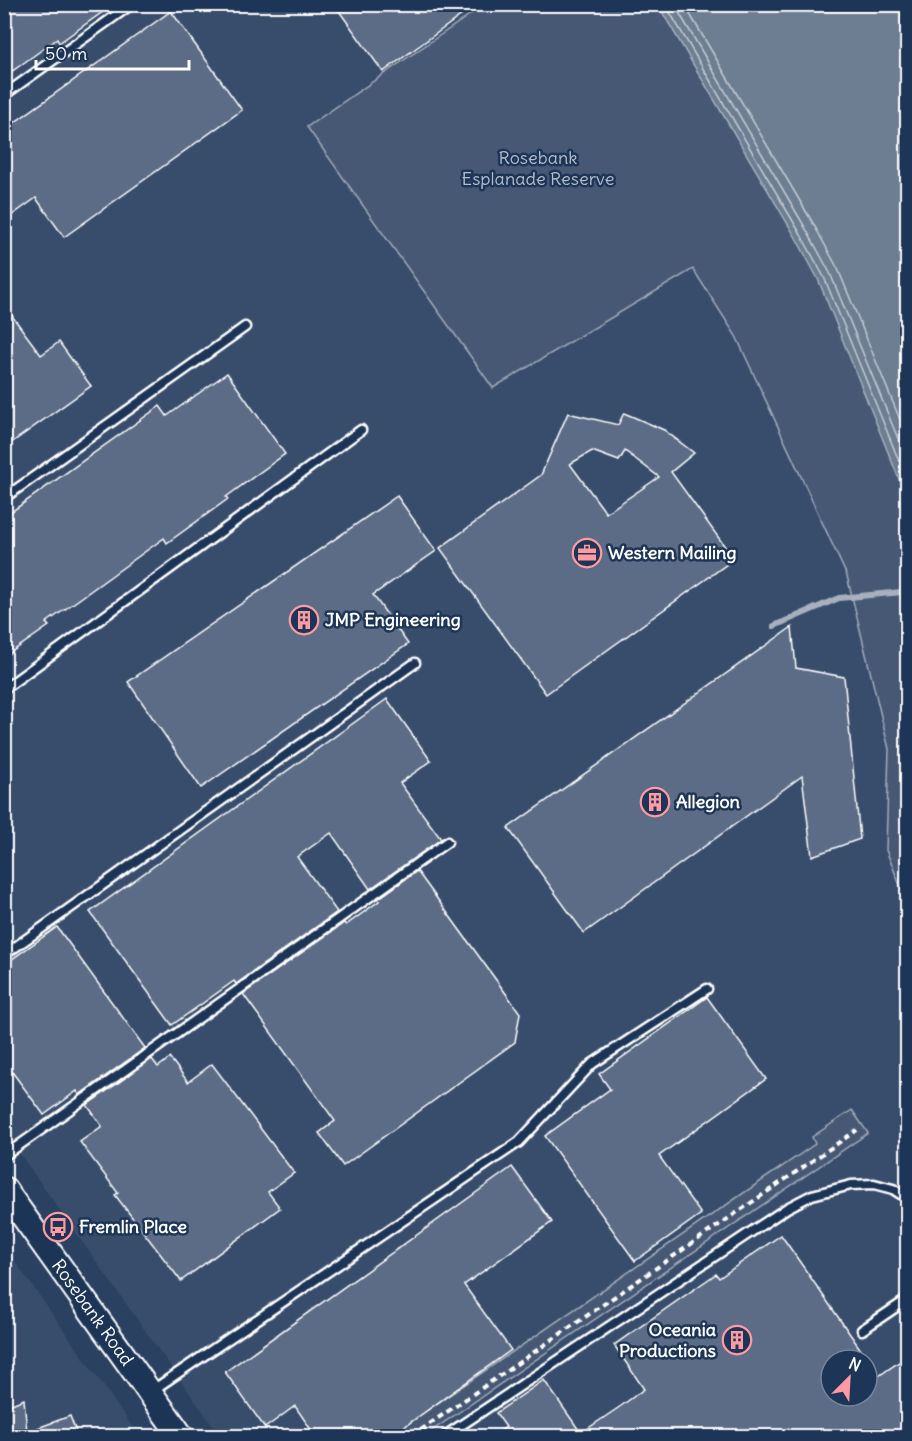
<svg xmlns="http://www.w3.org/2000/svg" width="912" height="1441" viewBox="0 0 912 1441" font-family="Delius,sans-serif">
<rect width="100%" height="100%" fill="#2a4161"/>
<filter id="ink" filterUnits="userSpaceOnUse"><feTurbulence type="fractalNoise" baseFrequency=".0167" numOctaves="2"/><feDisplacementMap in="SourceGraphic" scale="12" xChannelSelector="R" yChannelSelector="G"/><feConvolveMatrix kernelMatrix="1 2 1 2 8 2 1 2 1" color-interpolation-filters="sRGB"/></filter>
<g filter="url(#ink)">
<g fill="#394e6c" fill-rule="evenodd">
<path d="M4 5H484L307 128 703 262 847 576 889 749 886 850 908 903 907 1436H424L868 1133 812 1137 816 1144 390 1436H220L5 1133ZM831 1360H867V1396H831Z"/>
<path d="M4 1246 132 1426 130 1436H5Z"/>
</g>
<g fill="#465975" stroke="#a2acba" stroke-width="1.5">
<path d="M484 5H907V903L886 850 889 749 847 576 736 336 693 269 493 388 307 127Z"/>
<path d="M852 1110 868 1133 424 1436H390L815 1144 812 1137Z"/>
</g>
<path fill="#6d7d92" stroke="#a7b1be" stroke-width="1.5" d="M658 5H907V499L818 279 795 236Z"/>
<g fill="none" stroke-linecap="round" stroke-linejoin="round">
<g stroke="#c5cbd3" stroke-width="1.5">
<path d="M665 4 800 233 824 277 908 483"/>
<path d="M674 4 806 229 830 273 908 463"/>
<path d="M684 4 814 225 838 269 908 439"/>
</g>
<path stroke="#a7b1be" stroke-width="6" d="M774 626 839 598 902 592 908 599"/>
</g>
<g fill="#5b6c86" stroke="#fff" stroke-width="1.5" fill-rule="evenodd">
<path d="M4 4H114L59 43 57 39 4 77Z"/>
<path d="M334 4H477L383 72Z"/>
<path d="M171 11 242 110 64 237 36 198 4 221V130Z"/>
<path d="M4 305 41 355 59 342 91 386 4 448Z"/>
<path d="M227 373 285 454 226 497 228 499 167 543 164 538 46 623 49 626 4 657V517L160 406 167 416Z"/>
<path d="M568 413 618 425 624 413 664 430 694 453 671 472 734 559 546 694 440 548 541 475ZM592 451 619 461 625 451 659 477 606 513 570 464Z"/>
<path d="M397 496 436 551 373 595 408 644 201 788 128 682Z"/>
<path d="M792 627 796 668 844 677 860 839 812 856 802 776 584 933 508 828Z"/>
<path d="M387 699 431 761 400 783 441 839 370 889 331 833 297 857 337 912 236 984 234 981 172 1025 90 912Z"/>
<path d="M417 871 520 1013 515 1042 343 1166 319 1133 335 1121 243 994 344 923 346 925 379 901 378 899Z"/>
<path d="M57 927 145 1048 79 1095 77 1091 44 1115 4 1061V965Z"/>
<path d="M707 997 766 1079 659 1156 701 1214 635 1261 545 1136 610 1089 599 1074Z"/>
<path d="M170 1058 188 1082 212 1064 294 1173 268 1192 280 1208 181 1281 115 1195 118 1193 80 1142 102 1126 87 1105 152 1059 158 1067Z"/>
<path d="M512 1167 552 1222 464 1285 511 1350 390 1437H316L295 1406 265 1428 225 1372Z"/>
<path d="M781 1235 868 1360H831V1396H867V1384L908 1356V1437H491L506 1427 496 1413 544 1380 581 1433 621 1406 644 1389 614 1345 716 1274 719 1278Z"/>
<path d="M24 1399 27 1432 70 1416 78 1437H4V1407Z"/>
</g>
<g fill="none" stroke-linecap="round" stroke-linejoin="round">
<g stroke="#fff" stroke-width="13">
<g id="service">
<path d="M4 95 132 4"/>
<path d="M4 498 245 327"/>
<path d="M4 689 361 430"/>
<path d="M4 955 415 663"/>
<path d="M4 1156 447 842"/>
<path d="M862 1330 908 1299"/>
<path d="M150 1392 519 1142 592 1064 707 989"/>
<path d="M445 1436 787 1208 812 1195 851 1185 874 1184 893 1189 908 1199"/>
</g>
</g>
<g stroke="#fff" stroke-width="28">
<g id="secondary">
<path id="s1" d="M4 1189 181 1436"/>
</g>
</g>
<path stroke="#fff" stroke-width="4" stroke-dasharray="6 4.5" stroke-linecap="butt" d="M412 1436 857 1130"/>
<use href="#service" stroke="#1d3557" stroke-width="8"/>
<use href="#secondary" stroke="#1d3557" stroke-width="24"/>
</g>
</g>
<defs>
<g id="office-ring" transform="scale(1.5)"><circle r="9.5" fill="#1d3557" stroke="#ff9aa2" stroke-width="1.5"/><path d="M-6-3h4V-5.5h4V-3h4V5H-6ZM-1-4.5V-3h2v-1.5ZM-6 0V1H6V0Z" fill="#ff9aa2"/></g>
<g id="building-ring" transform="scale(1.5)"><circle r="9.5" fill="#1d3557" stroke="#ff9aa2" stroke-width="1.5"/><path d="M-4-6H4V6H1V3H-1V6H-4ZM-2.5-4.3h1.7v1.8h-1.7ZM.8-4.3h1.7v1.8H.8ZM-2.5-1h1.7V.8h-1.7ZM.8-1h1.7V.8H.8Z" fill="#ff9aa2"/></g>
<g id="bus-ring" transform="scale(1.5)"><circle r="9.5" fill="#1d3557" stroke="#ff9aa2" stroke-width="1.5"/><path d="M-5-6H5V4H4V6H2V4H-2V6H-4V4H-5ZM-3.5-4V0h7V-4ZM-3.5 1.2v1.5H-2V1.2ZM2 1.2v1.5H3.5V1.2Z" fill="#ff9aa2"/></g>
</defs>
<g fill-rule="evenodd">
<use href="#office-ring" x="587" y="553"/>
<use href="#building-ring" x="304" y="620"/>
<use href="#building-ring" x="655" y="802"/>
<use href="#bus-ring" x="58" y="1227"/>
<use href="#building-ring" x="737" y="1340"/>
</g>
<g text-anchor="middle" stroke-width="5" stroke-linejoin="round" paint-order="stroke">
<g font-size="18" fill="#b5bdc8" stroke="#1d3557">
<text x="538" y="164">Rosebank<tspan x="538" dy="21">Esplanade Reserve</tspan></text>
</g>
<g font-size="18" font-weight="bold" fill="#fff" stroke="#1d3557" text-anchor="start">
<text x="608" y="559">Western Mailing</text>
<text x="325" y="626">JMP Engineering</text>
<text x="676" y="808">Allegion</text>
<text x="79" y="1233">Fremlin Place</text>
<text x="716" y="1336" text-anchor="end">Oceania<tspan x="716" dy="21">Productions</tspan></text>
</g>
<g font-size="18" fill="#fff" stroke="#1d3557">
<text dy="6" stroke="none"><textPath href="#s1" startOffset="152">Rosebank Road</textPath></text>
</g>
</g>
<rect width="912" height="1441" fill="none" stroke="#1d3557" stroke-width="24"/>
<rect x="12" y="12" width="888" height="1417" fill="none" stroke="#fff" stroke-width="2" filter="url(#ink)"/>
<g transform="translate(849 1378) rotate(24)"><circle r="28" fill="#1d3557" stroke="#77869a" stroke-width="1.5"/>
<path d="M0-4.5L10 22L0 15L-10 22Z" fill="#ff9aa2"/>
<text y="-9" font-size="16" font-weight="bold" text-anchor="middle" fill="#ffffff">N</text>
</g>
<path d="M36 60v9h153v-9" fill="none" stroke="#ffffff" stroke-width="3"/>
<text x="45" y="60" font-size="18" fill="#ffffff" stroke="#1d3557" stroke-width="4.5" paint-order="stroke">50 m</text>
</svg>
